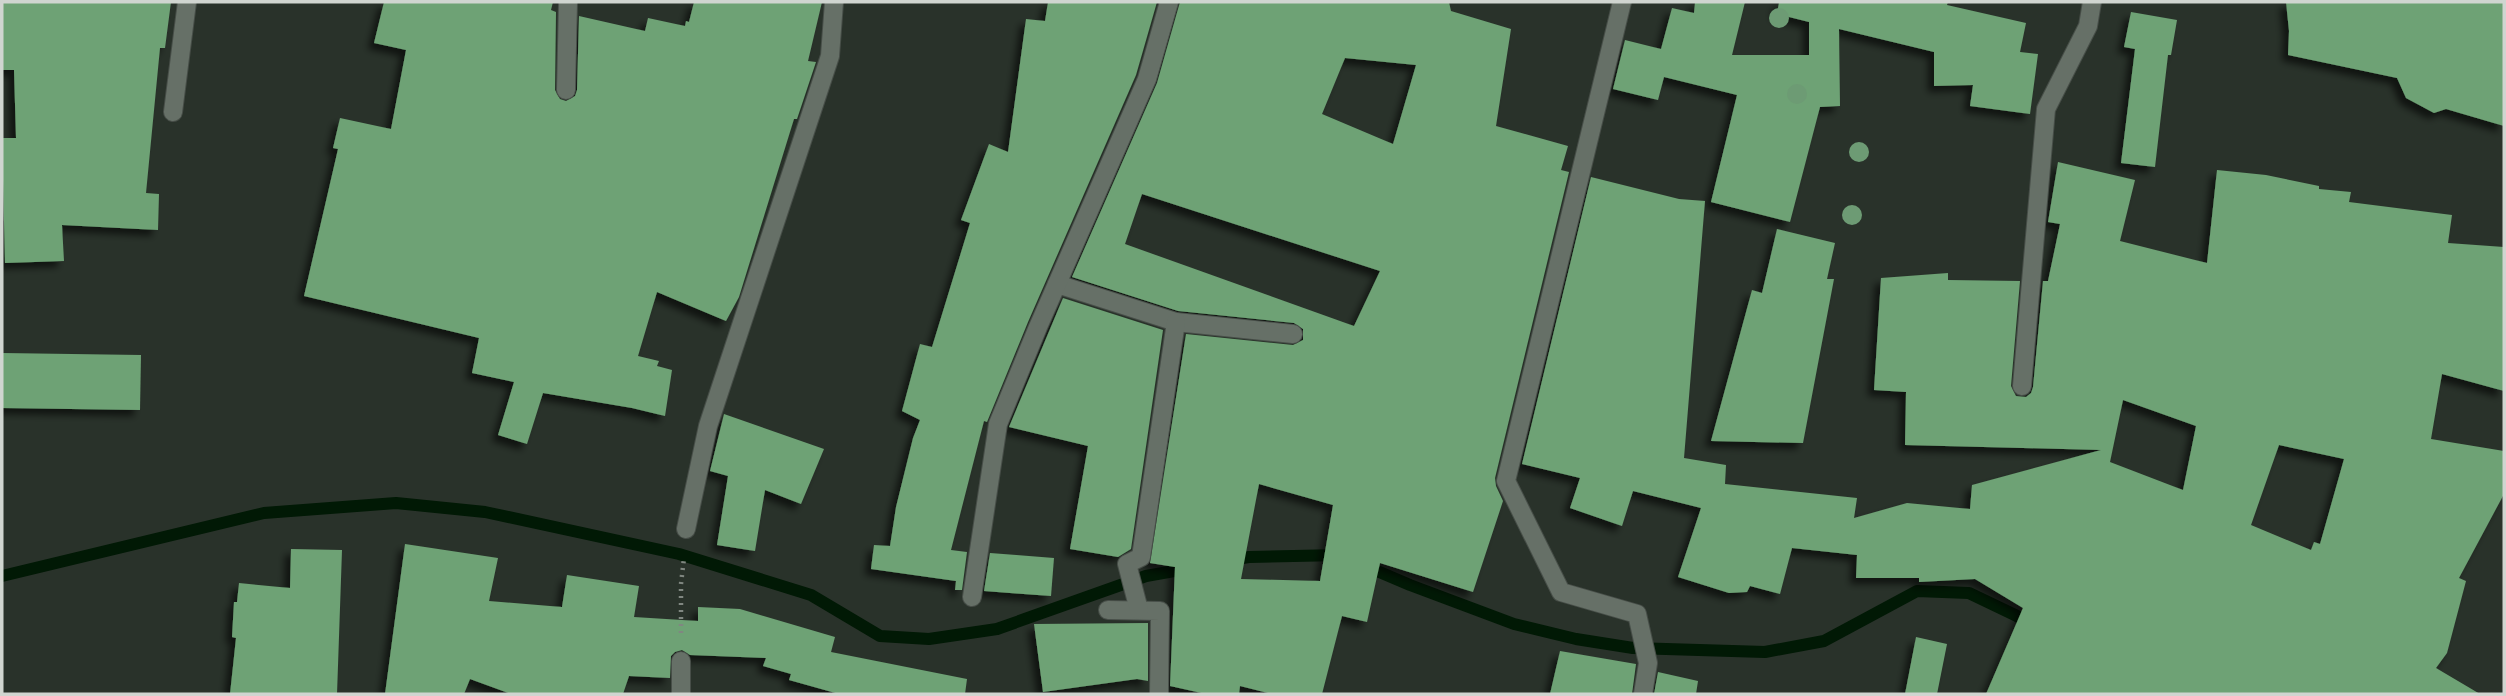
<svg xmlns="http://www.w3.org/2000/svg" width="2506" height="696" viewBox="0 0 2506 696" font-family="'IBM Plex Sans',sans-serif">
<defs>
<filter id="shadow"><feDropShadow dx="-6" dy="6" stdDeviation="3.5" flood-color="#0009"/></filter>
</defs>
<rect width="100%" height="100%" fill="#29322a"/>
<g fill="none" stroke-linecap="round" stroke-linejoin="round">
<g stroke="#011905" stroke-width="12">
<path d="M1229 560 1249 557 1340 555"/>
<path d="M1363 565 1410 585 1514 624 1576 639 1633 648 1765 652 1824 641 1917 591 1969 593 2017 616 2031 626"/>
<path d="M2 576 264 513 396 503 485 512 679 554 811 595 880 636 929 639 997 629 1146 576 1191 568"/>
</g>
</g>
<g fill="#6ea275" fill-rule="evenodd" filter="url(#shadow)">
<path d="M3 2H171L165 48H160L146 193 159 194 158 230 62 225 64 261 5 263 2 138H16L14 70H2Z"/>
<path d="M384 2H553L551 10 556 12 555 90 560 99 566 101 575 96 577 90 579 16 645 31 648 18 685 26 686 21 689 22 694 2H822L808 61 816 62 797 119H794L739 297 726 321 657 292 638 356 659 361 657 366 672 370 665 416 632 408 543 393 527 444 498 435 514 382 472 373 479 338 304 296 338 149 333 148 340 118 391 129 406 50 374 43Z"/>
<path d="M1048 2H1157L1136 75 1028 322 987 422 984 421 951 550 967 552 962 590H955L956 581 871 569 874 545 890 546 896 507 913 438 920 420 902 411 920 344 932 347 970 223 961 220 989 144 1008 152 1026 19 1045 21Z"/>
<path d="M1180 2H1449L1451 11 1511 29 1496 126 1568 146 1561 170 1569 172 1495 478 1496 486 1503 501 1473 592 1380 563 1367 622 1342 616 1322 694H1272L1240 686 1239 694H1206L1170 686 1175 567 1150 563 1186 334 1293 345 1303 340V329L1294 323 1178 311 1072 277 1157 83ZM1345 58 1416 65 1393 144 1322 114ZM1142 194 1380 271 1354 326 1125 244ZM1259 484 1333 505 1320 581 1241 579Z"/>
<path d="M1695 2H1745L1732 55H1809V22L1777 14 1779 2H1948L1947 5 2026 23 2020 52 2038 54 2030 114 1970 106 1973 85 1934 86V52L1839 29 1840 106 1820 107 1790 222 1711 202 1737 95 1664 77 1658 100 1613 89 1625 40 1661 49 1672 8 1694 13Z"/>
<path d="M2286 2H2504V126L2446 109 2434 113 2406 98 2397 78 2288 55 2289 31Z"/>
<path d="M2131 12 2177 20 2171 55H2168L2155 167 2121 163 2135 49 2124 47Z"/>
<path d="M2058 162 2135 180 2120 241 2207 263 2217 170 2266 175 2319 186V189L2351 192 2349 202 2452 215 2448 243 2504 247V391L2442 374 2431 439 2504 451V494L2459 578 2466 581 2447 653 2436 668 2480 694H1986L2023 608 1975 579 1919 582V578H1856L1857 555 1792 548 1780 594 1750 586 1747 592 1729 593 1678 577 1701 508 1633 491 1622 526 1570 508 1580 478 1522 464 1591 177 1679 199 1705 201 1684 458 1726 465 1725 484 1857 498 1854 518 1907 503 1970 509 1972 485 2101 450 1905 445 1906 392 1874 390 1881 278 1948 273V280L2020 281 2011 386 2016 396 2026 397 2031 393 2033 387 2043 281H2048L2060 224 2048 222ZM2123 400 2196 426 2183 490 2110 462ZM2279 445 2344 459 2320 544 2314 542 2311 550 2251 525Z"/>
<path d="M1777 229 1835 243 1827 279H1834L1803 443 1711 441 1752 290 1762 293Z"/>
<path d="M1063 298 1163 330 1131 549 1118 557 1070 549 1088 446 1009 427Z"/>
<path d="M2 353 141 355 140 410 2 408Z"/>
<path d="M724 414 824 449 801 504 765 490 755 551 717 545 728 476 710 471Z"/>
<path d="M405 544 498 558 489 601 562 607 567 575 639 586 634 617 698 621V607L740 609 835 637 831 652 967 679 965 694H839L789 680 791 674 763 666 766 658 690 655 682 650 675 652 671 656 670 678 629 676 623 694H511L470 679 464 694H385Z"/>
<path d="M291 549 342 550 337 694H230L236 638 232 637 234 602H237L239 583 290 588Z"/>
<path d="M990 553 1054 558 1051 596 984 591Z"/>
<path d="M1148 623V681L1137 679 1043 692 1034 624Z"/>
<path d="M1916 637 1947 644 1937 694H1905Z"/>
<path d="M1560 651 1636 664 1632 694H1550Z"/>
<path d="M1658 672 1698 681 1696 694H1654Z"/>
</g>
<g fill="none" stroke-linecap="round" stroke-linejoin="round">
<g stroke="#474e48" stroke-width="20">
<g id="minor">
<path d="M1622 2 1506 481 1561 592 1637 614 1648 663 1643 694"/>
<path d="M566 90 568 2"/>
<path d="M173 112 187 2"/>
<path d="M1057 284 1176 322 1293 334"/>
<path d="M2022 386 2046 109 2088 26 2092 2"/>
<path d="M686 529 708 426 830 56 834 2"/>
<path d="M972 597 998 424 1038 327 1147 79 1169 2"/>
<path d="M1108 610 1160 611 1159 694"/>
<path d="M1139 610 1127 564 1141 557 1176 322"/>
<path d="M681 661V694"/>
</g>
</g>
<path stroke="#808781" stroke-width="4.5" stroke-dasharray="2 5" stroke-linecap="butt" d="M681 633V584L684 558"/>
<use href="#minor" stroke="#667067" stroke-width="18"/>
</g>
<g fill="#6d9b74">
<circle cx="1779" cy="18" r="10"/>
<circle cx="1797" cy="94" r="10"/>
<circle cx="1859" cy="152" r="10"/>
<circle cx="1852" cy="215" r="10"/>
</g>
<rect width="2506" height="696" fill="none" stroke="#d0d5d0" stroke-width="7"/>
</svg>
